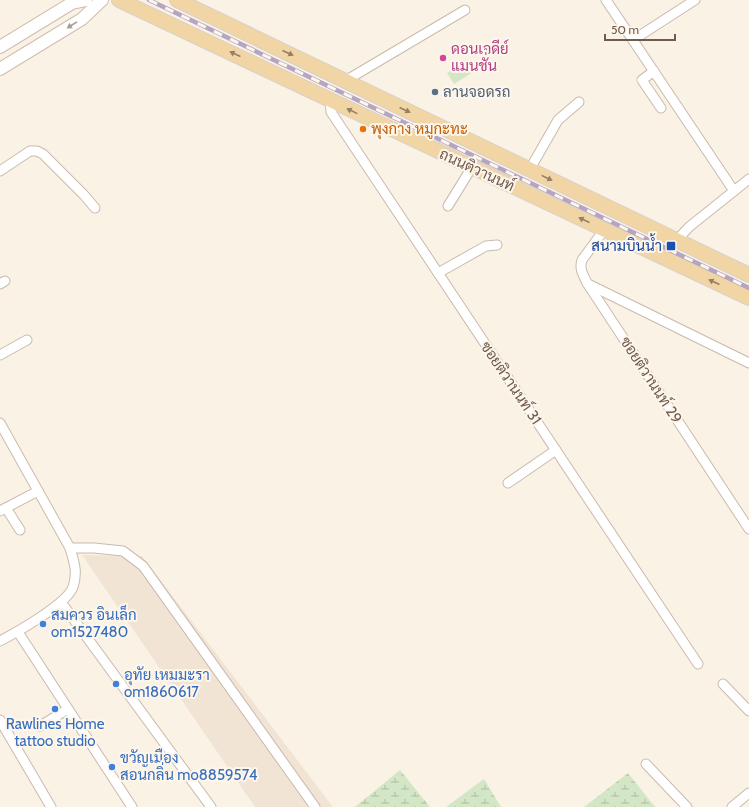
<svg xmlns="http://www.w3.org/2000/svg" width="749" height="807" viewBox="0 0 749 807" font-family="Cabin,Sarabun,sans-serif">
<defs>
<pattern id="wetland-marsh" width="20" height="14" patternUnits="userSpaceOnUse"><rect width="20" height="14" fill="#d3e6c5"/><path d="M1 5h8M5 5V1M11 12h8M15 12V8" fill="none" stroke="#b0bda2"/></pattern>
</defs>
<rect width="100%" height="100%" fill="#faf2e5"/>
<path fill="#f1e4d5" d="M82 555 142 556 333 807H255Z"/>
<g fill="url(#wetland-marsh)">
<path d="M400 770 430 807H355Z"/>
<path d="M628 773 655 807H584Z"/>
<path d="M484 779 501 807H446Z"/>
</g>
<path fill="#d3e6c5" d="M467 61 475 71 454 84 447 73Z"/>
<g fill="none" stroke-linecap="round" stroke-linejoin="round">
<g stroke="#cabaad" stroke-width="11">
<g id="minor">
<path d="M606 0 734 191"/>
<path d="M633 40 695 0"/>
<path d="M654 71 642 80 661 108"/>
<path d="M345 81 465 10"/>
<path d="M330 100 331 112 698 664"/>
<path d="M530 169 558 120 579 102"/>
<path d="M0 171 30 151H37L43 154 84 195 95 208"/>
<path d="M448 206 472 167"/>
<path d="M604 230 582 260C579 269 583 274 587 283L749 529"/>
<path d="M676 241 689 227 749 179"/>
<path d="M438 273 486 246 497 245"/>
<path d="M0 284 5 281"/>
<path d="M588 284 749 363"/>
<path d="M0 355 27 340"/>
<path d="M0 423 70 548C74 562 78 572 73 587 67 604 17 632 0 641"/>
<path d="M508 483 556 450"/>
<path d="M6 508 20 530"/>
<path d="M0 511 38 491"/>
<path d="M70 548H94L123 551 143 566 315 807"/>
<path d="M61 602 211 807"/>
<path d="M18 632 132 807"/>
<path d="M723 684 749 711"/>
<path d="M0 720 51 807"/>
<path d="M40 726 68 709"/>
<path d="M646 764 687 807"/>
<path d="M732 807 749 793"/>
</g>
</g>
<g stroke="#cfbcae" stroke-width="14">
<g id="secondary">
<path d="M0 47 72 3 86 0"/>
<path d="M0 69 82 19 102 0"/>
</g>
</g>
<g stroke="#d7d1cd" stroke-width="16">
<g id="primary">
<path d="M119 0 749 298"/>
<path d="M177 0 749 275"/>
</g>
</g>
<use href="#minor" stroke="#fff" stroke-width="9"/>
<use href="#secondary" stroke="#fff" stroke-width="12"/>
<use href="#primary" stroke="#f2d5a4" stroke-width="14"/>
<g stroke="#b5a5c2" stroke-width="4.5">
<path id="rail" d="M149 0 749 288"/>
</g>
<use href="#rail" stroke="#fdf6eb" stroke-width="3" stroke-dasharray="9" stroke-linecap="butt"/>
</g>
<defs><path id="oneway-solid" d="M-6-.8H1V-3.2L6.5 0L1 3.2V.8H-6Z"/></defs>
<use fill="#a99c94" href="#oneway-solid" transform="translate(72 25) rotate(148)"/>
<g fill="#977f67">
<use href="#oneway-solid" transform="translate(288 53) rotate(25)"/>
<use href="#oneway-solid" transform="translate(235 54) rotate(-155)"/>
<use href="#oneway-solid" transform="translate(405 110) rotate(25)"/>
<use href="#oneway-solid" transform="translate(352 111) rotate(-154)"/>
<use href="#oneway-solid" transform="translate(547 178) rotate(26)"/>
<use href="#oneway-solid" transform="translate(584 220) rotate(-155)"/>
<use href="#oneway-solid" transform="translate(714 282) rotate(-155)"/>
</g>
<circle fill="#d1479c" stroke="#fdf6eb" stroke-width="1.5" cx="443" cy="58" r="4"/>
<circle fill="#5c6f8a" stroke="#fdf6eb" stroke-width="1.5" cx="435" cy="92" r="4"/>
<circle fill="#e8710a" stroke="#fdf6eb" stroke-width="1.5" cx="363" cy="129" r="4"/>
<rect fill="#1a4fb4" stroke="#fdf6eb" stroke-width="1.5" x="666" y="241" width="10" height="10" rx="2"/>
<g fill="#3f7fe0" stroke="#fdf6eb" stroke-width="1.5">
<circle cx="43" cy="624" r="4"/>
<circle cx="116" cy="684" r="4"/>
<circle cx="55" cy="709" r="4"/>
<circle cx="112" cy="767" r="4"/>
</g>
<g text-anchor="middle" stroke-width="4" stroke-linejoin="round" paint-order="stroke">
<g font-size="15" fill="#b23c85" stroke="#fdf6eb" text-anchor="start">
<text x="451" y="54">ดอนเจดีย์<tspan x="451" dy="17">แมนชั่น</tspan></text>
</g>
<g font-size="15" fill="#4e5e75" stroke="#fdf6eb" text-anchor="start">
<text x="443" y="97">ลานจอดรถ</text>
</g>
<g font-size="15" fill="#c56008" stroke="#fdf6eb" text-anchor="start">
<text x="371" y="134">พุงกาง หมูกะทะ</text>
</g>
<g font-size="15" fill="#705a4d" stroke="#fdf6eb">
<text transform="translate(477 170) rotate(25)" y="5">ถนนติวานนท์</text>
<text transform="translate(651 380) rotate(57)" y="5">ซอยติวานนท์ 29</text>
<text transform="translate(511 383) rotate(56)" y="5">ซอยติวานนท์ 31</text>
</g>
<g font-size="15" fill="#164399" stroke="#fdf6eb" text-anchor="end">
<text x="662" y="251">สนามบินน้ำ</text>
</g>
<g font-size="15" fill="#366cbe" stroke="#fdf6eb" text-anchor="start">
<text x="51" y="620">สมควร อินเล็ก<tspan x="51" dy="17">om1527480</tspan></text>
<text x="124" y="680">อุทัย เหมมะรา<tspan x="124" dy="17">om1860617</tspan></text>
<text x="55" y="729" text-anchor="middle">Rawlines Home<tspan x="55" dy="17">tattoo studio</tspan></text>
<text x="120" y="763">ขวัญเมือง<tspan x="120" dy="17">สอนกลิ่น mo8859574</tspan></text>
</g>
</g>
<path d="M605 34v6h70v-6" fill="none" stroke="#705a4d" stroke-width="2"/>
<text x="611" y="34" font-size="12" fill="#705a4d" stroke="#fdf6eb" stroke-width="3" paint-order="stroke">50 m</text>
</svg>
